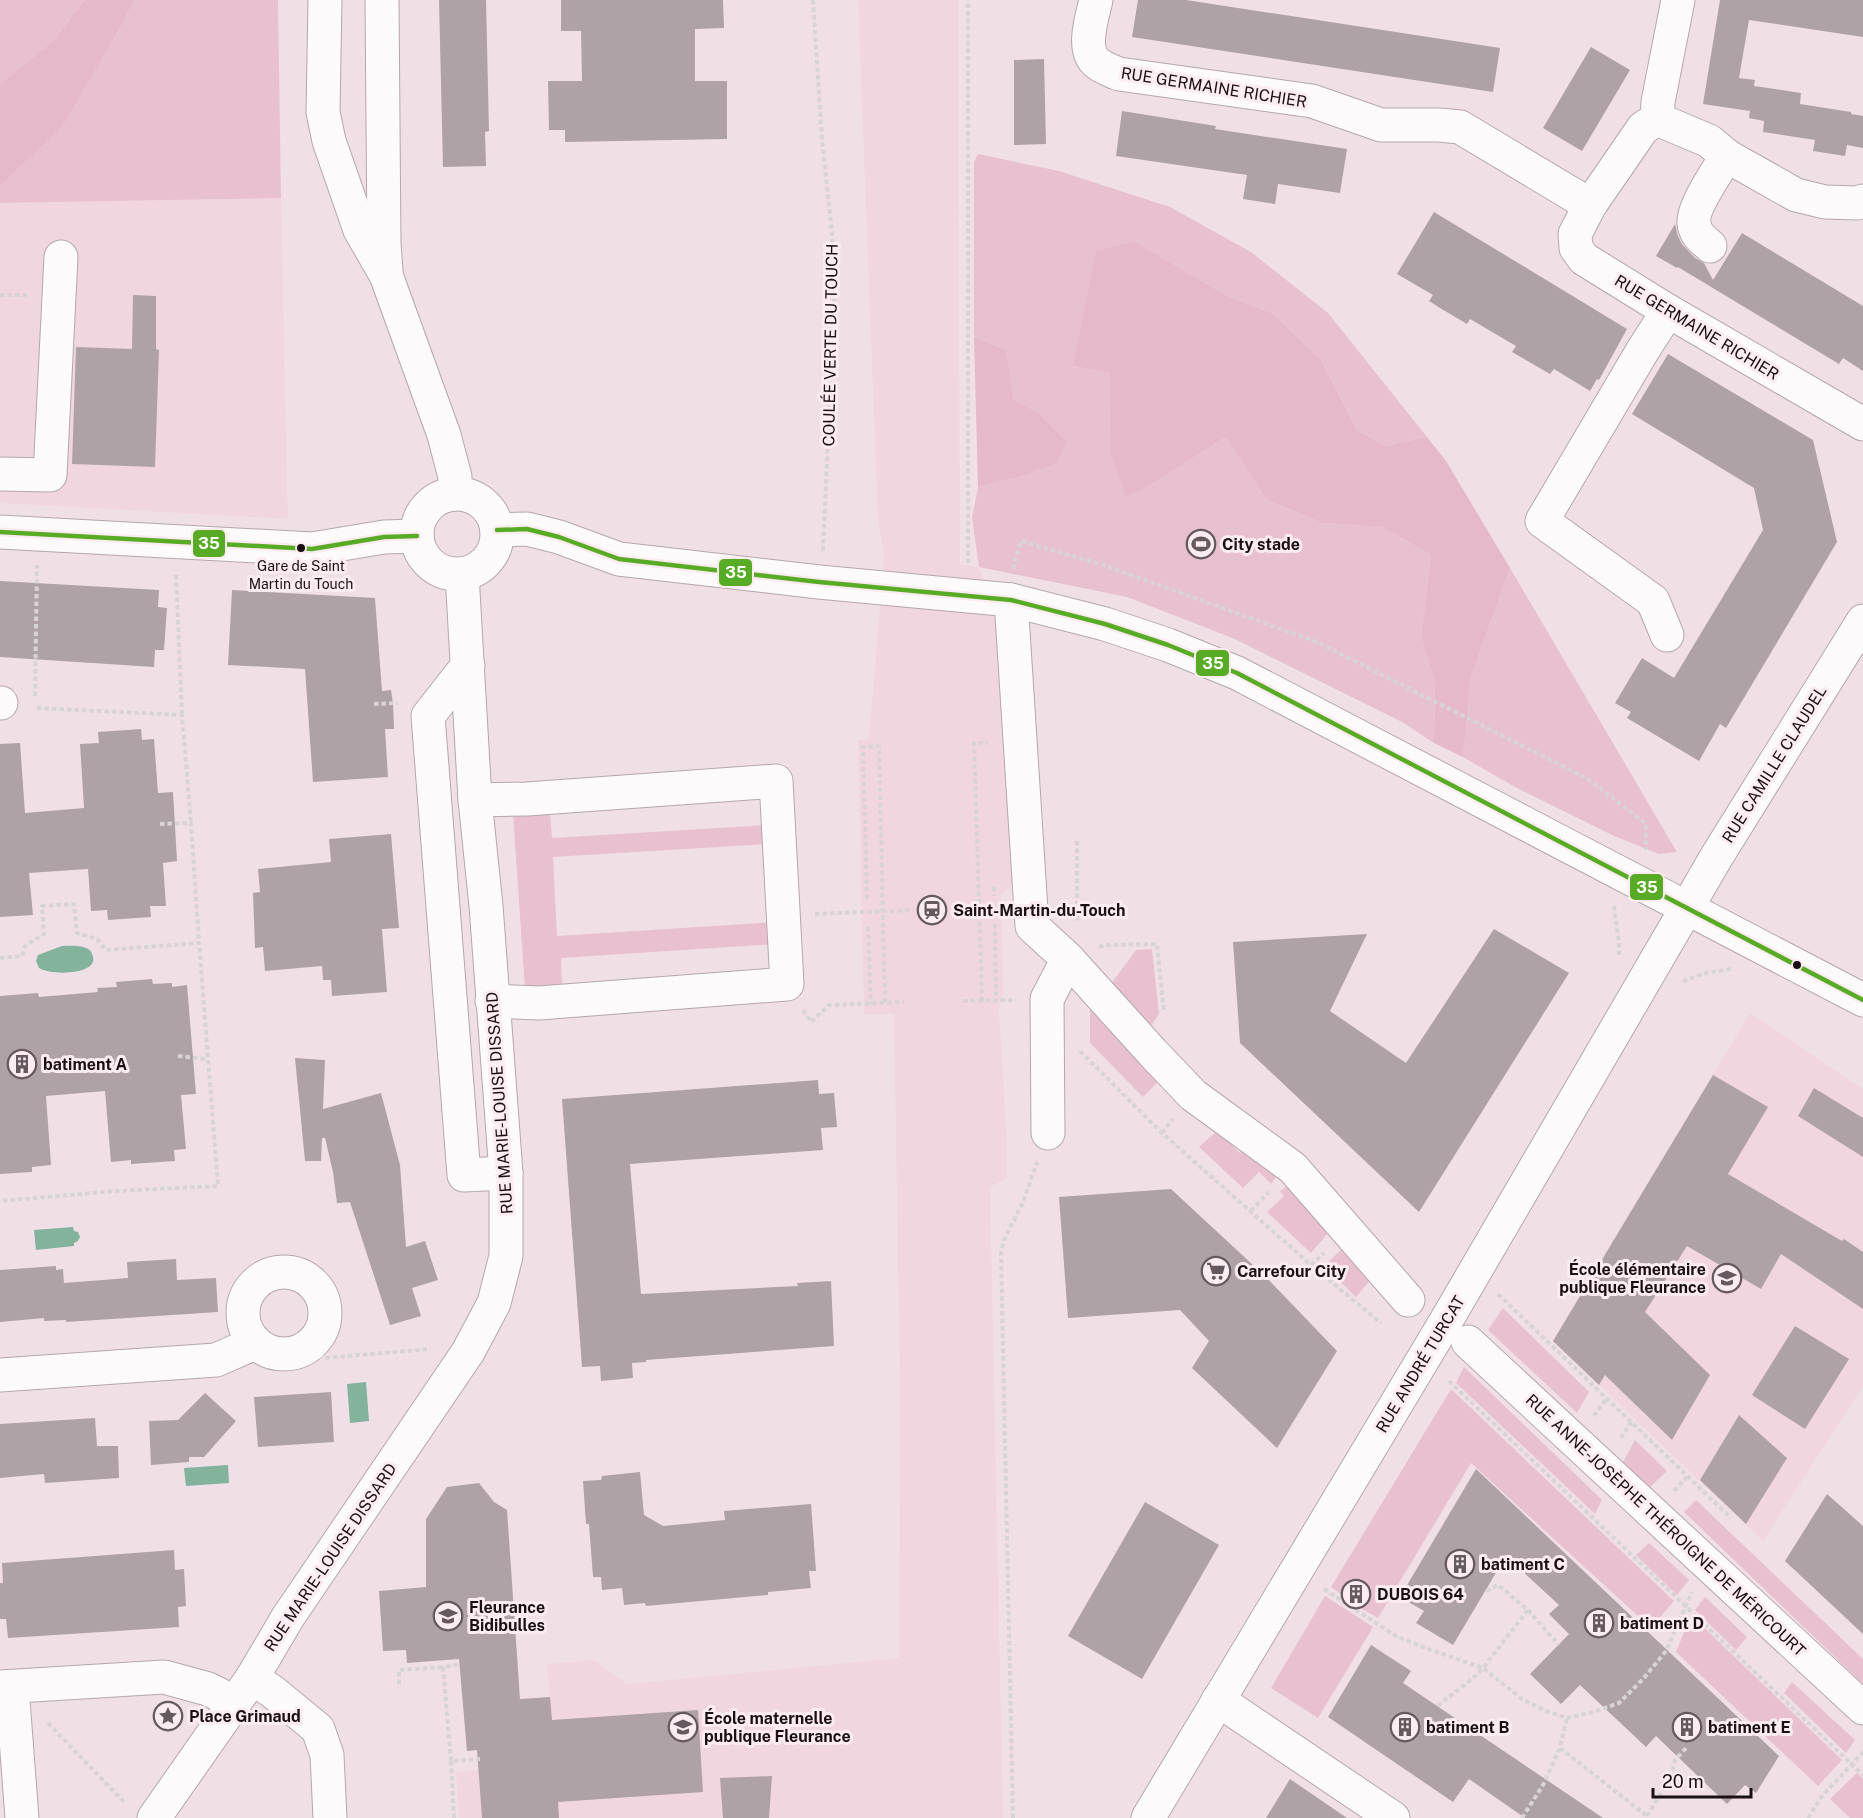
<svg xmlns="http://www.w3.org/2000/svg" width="1863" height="1818" viewBox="0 0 1863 1818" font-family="'Public Sans',sans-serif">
<rect width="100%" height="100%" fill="#f0e0e6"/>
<g fill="#f1d6e0">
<path d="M858 0H958L960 564 979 567 997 614 1014 884 1001 895 1003 988 999 1011 1007 1141V1178L990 1187 1003 1818H459L456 1772 480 1770V1750L467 1751 463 1703 550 1697 547 1664 594 1660 627 1684 899 1658 900 1393 894 1014H864L858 740 869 739 884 556 878 519Z"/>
<path d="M281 198 288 519 0 503V203Z"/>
<path d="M1750 1013 1863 1089V1386L1763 1541 1553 1341Z"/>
</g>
<g fill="#e9c0d0">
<path d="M0 0H85L53 41 0 84Z"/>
<path d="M134 0H278L281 198 0 203V186L63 126 123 23Z"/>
<path d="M978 154 1059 171 1170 207 1251 252 1328 313 1427 437 1386 446 1357 430 1321 360 1272 313 1227 296 1136 242 1073 366 1111 373V453L1152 484 1226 437 1266 499 1322 523 1382 527 1431 555 1421 637 1435 680 1434 743 1402 722 1235 639 1127 597 979 567 972 518 978 487 1018 477 1037 412 1012 400 1006 350 974 337V162Z"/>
<path d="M1510 568 1677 852 1659 854 1614 836 1515 787 1463 757 1471 677Z"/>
<path d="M550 812 552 838 767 825 769 844 553 857 557 936 775 922 776 944 561 958 562 987 525 989 513 814Z"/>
<path d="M1152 949 1159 1014 1148 1030 1111 984 1136 950Z"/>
<path d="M1090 1009 1161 1079 1143 1097 1090 1043Z"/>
<path d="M1217 1131 1240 1153 1247 1146 1281 1170 1271 1184 1259 1172 1243 1188 1199 1147Z"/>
<path d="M1295 1181 1333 1227 1311 1253 1267 1212 1284 1196 1280 1191Z"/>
<path d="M1347 1244 1372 1278 1356 1297 1324 1266Z"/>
<path d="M1503 1308 1589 1392 1577 1413 1488 1330Z"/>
<path d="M1464 1367 1602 1500 1595 1514 1456 1383Z"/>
<path d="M1451 1389 1674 1601 1651 1628 1471 1463 1378 1618 1362 1609 1372 1592 1351 1579 1341 1594 1331 1587Z"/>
<path d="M1635 1440 1667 1471 1649 1488 1621 1466Z"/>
<path d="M1696 1500 1863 1659V1684L1684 1512Z"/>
<path d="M1649 1543 1689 1580 1677 1595 1636 1555Z"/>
<path d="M1325 1596 1373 1627 1318 1718 1271 1688Z"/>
<path d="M1705 1597 1747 1637 1736 1650 1695 1610Z"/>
<path d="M1691 1615 1842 1760 1818 1786 1676 1652Z"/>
<path d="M1792 1682 1855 1740 1846 1753 1784 1693Z"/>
<path d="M1857 1773 1863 1779V1818H1850L1830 1799Z"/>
</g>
<g fill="#e5b8ca">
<path d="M85 0H134L123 23 63 126 0 186V84L53 41Z"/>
<path d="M1136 242 1227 296 1272 313 1321 360 1357 430 1386 446 1427 437 1446 461 1510 568 1471 677 1463 757 1434 743 1435 680 1421 637 1431 555 1382 527 1322 523 1266 499 1226 437 1152 484 1126 496 1111 453 1110 373 1073 366 1096 251Z"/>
<path d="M974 337 1006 350 1013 400 1037 412 1066 441 1057 463 1018 477 978 487Z"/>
</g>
<g fill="#83b29d">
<path d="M62 946C70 946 78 945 86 948 89 949 91 951 92 954 102 975 52 976 39 968L36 961 38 955Z"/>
<path d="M73 1227 74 1231 78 1232 80 1237 78 1241 74 1243V1246L36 1250 34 1230Z"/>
<path d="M366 1382 369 1421 350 1423 347 1384Z"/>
<path d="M228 1465 229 1483 186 1486 184 1468Z"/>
</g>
<g fill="#aea2a7">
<path d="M439 0H486L489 131 485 132 486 166 443 167Z"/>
<path d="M561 0H723L724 28 695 29V81H727V139L565 142V130H549L548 81H582L581 31H561Z"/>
<path d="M1138 0H1186L1500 48 1493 92 1132 37Z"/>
<path d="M1720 0H1863V37L1749 20 1739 78 1755 80 1754 86 1801 93 1800 104 1851 112V114L1863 116V148L1847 145 1845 156 1813 151 1815 140 1763 132 1764 121 1749 118 1750 111 1703 104Z"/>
<path d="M1591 47 1630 70 1582 151 1543 128Z"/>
<path d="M1044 59 1046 144 1014 145V60Z"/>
<path d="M1122 111 1216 126 1215 129 1347 149 1340 193 1278 184 1275 204 1243 199 1247 175 1116 156Z"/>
<path d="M1434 212 1627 329 1599 380 1597 379 1590 391 1554 369 1550 374 1512 352 1516 346 1470 319 1467 324 1440 308 1429 301 1433 295 1397 274Z"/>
<path d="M1675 224 1678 236 1682 244 1695 258 1704 263 1713 280 1742 233 1863 306V371L1843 358 1839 364 1678 267 1677 268 1656 256Z"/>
<path d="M133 295 156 296V349L159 350 155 467 72 464 76 347 132 349Z"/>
<path d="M1668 354 1813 440 1837 542 1726 728 1720 724 1699 761 1627 718 1631 712 1615 703 1642 658 1674 678 1763 530 1754 488 1632 414Z"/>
<path d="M0 581 159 590 158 607 167 608 164 650H155L154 667 0 657Z"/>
<path d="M232 590 375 598 382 691 391 690 393 703 394 729H385L388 777 313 782 305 669 228 665Z"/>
<path d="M141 729 142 740 154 739 158 793 173 792 177 861 163 863 166 906H150L151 917 108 920 107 910 91 911 88 869 29 873 33 915 0 917V744L20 743 25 813 84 808 80 744 99 743 98 732Z"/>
<path d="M391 834 399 928 382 929 387 992 332 996 331 980H323L322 966 265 971 263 947 255 948 253 893 260 892 258 869 331 862 329 839Z"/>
<path d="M1494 929 1569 973 1419 1212 1240 1043 1233 942 1367 934 1330 1011 1406 1063Z"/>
<path d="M152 979 153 984 172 983V987L187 985 196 1094 181 1095 186 1149 174 1150 175 1161 131 1164V1160L111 1162 105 1091 46 1096 51 1165 32 1167V1172L0 1174V996L38 993 39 997 98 992 97 988 117 987 116 982Z"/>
<path d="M295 1058 325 1060 323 1109 381 1093 400 1165 406 1247 425 1241 438 1280 412 1288 421 1316 390 1325 350 1202 337 1203 333 1172 325 1138H322L321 1161H305Z"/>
<path d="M1713 1075 1768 1107 1728 1174 1842 1241 1844 1239 1863 1252V1309L1781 1254 1761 1289 1687 1246 1645 1312 1710 1375 1672 1440 1605 1375 1599 1385 1553 1341Z"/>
<path d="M818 1080 819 1094 834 1093 837 1127 821 1128 823 1150 630 1164 641 1294 798 1286 797 1283 831 1281 834 1346 646 1360V1362L632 1363 633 1378 601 1381 600 1366 582 1367 562 1099Z"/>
<path d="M1814 1088 1863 1118V1157L1798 1116Z"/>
<path d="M1171 1189 1267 1278 1337 1351 1277 1448 1192 1368 1209 1341 1180 1310 1068 1318 1059 1197Z"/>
<path d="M176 1259 177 1280 216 1278 218 1312 66 1322V1320L44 1321V1318L0 1322V1270L56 1266V1270L63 1269 64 1283 128 1278 127 1262Z"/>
<path d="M1795 1326 1849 1359 1805 1429 1752 1395Z"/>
<path d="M331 1392 334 1442 258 1447 254 1397Z"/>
<path d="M205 1393 236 1421 204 1457H189V1462L151 1465 149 1421 178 1420Z"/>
<path d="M1739 1415 1787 1458 1746 1524 1700 1480Z"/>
<path d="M95 1418 97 1446H118L119 1478 45 1483 44 1474 0 1478V1424Z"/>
<path d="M1476 1469 1779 1756 1756 1793 1745 1785 1727 1804 1656 1736 1646 1747 1580 1685 1561 1704 1530 1674 1569 1634 1549 1614 1559 1605 1506 1556 1453 1645 1416 1623 1424 1611 1400 1597Z"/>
<path d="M640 1472 644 1515 663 1526 725 1520 724 1511 811 1504 816 1571H809L811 1588 768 1592V1595L646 1606 645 1603 624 1605 622 1588 602 1590 601 1577H593L589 1524H586L583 1481 601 1480 602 1476Z"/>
<path d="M479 1483 494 1502 507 1510 520 1699 550 1697 552 1720 698 1710 703 1792 558 1802 559 1818H482L477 1750 467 1751 459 1659 407 1663 406 1650 383 1651 379 1591 426 1587V1519L447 1487Z"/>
<path d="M1827 1494 1863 1526V1634L1785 1561Z"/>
<path d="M1145 1502 1219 1545 1142 1679 1068 1636Z"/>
<path d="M174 1550 175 1570 184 1569 186 1606 178 1607 179 1627 8 1638 6 1619H0V1583H3L2 1563Z"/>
<path d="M1371 1645 1411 1671 1403 1683 1603 1818H1525L1469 1779 1453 1802 1328 1717Z"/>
<path d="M772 1776 769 1818H723L720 1778Z"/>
<path d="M1290 1779 1347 1818H1266Z"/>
</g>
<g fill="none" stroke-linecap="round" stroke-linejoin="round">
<g stroke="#b4a7ac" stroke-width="35">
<g id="minor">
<path d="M325 0 323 112 329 141 360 230 386 275 444 435 455 477 454 494"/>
<path d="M382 0 384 244 386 270"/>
<path d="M1096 0C1092 17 1081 50 1097 63 1103 68 1112 71 1119 74L1312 101 1381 125H1439L1460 127 1590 205"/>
<path d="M1657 119 1643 128 1590 205 1575 234 1576 248 1584 259 1668 311 1863 424"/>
<path d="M1657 119 1709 141 1727 156 1796 195 1825 202 1857 203 1863 201"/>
<path d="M1657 119 1658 102 1678 0"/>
<path d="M1710 246C1702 239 1695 234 1694 223 1692 208 1718 170 1727 156"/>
<path d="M0 474 50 475 61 257"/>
<circle cx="457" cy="534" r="40"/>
<path d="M497 530 527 529 559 537 619 559 819 582 1011 600 1105 624 1168 645 1237 673 1863 1000"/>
<path d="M0 532 312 549 384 537 417 536"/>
<path d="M1011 600 1032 926 1068 959 1047 999 1048 1133"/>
<path d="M1667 635 1653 601 1542 521 1643 350 1668 311"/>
<path d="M468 665 428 716 464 1175 506 1173"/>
<path d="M0 703H1"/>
<path d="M475 800 527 799 776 781 787 984 539 1003 492 1001"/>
<path d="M1068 959 1153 1053 1193 1095 1293 1168 1408 1300"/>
<circle cx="284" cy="1313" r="41"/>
<path d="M1468 1342 1863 1708"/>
<path d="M0 1375 216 1360 255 1343"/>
<path d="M252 1678 273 1692 318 1729 327 1755 330 1818"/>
<path d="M0 1687 164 1677 208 1689 220 1695 232 1706"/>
<path d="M12 1687 22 1818"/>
<path d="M1218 1700 1393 1818"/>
<path d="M154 1818 252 1678 288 1617 468 1352 494 1303 506 1256V1173L486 906 475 800 462 574"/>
<path d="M1148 1818 1446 1321 1717 856 1863 621"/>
</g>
</g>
<g stroke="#d8d4d6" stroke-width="4" stroke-dasharray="4.5 3" stroke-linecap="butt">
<path d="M813 0 822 140 832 232 834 307 823 551"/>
<path d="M0 295H28"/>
<path d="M968 563V0"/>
<path d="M1013 569 1021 541 1103 565 1317 642 1588 779 1646 824V850"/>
<path d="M176 575 182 715"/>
<path d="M35 696 37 565"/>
<path d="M374 704 398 703"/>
<path d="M37 708 182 715 191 823"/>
<path d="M160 824 191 823 199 943"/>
<path d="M1077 841V922"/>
<path d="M994 887V896"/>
<path d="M867 899 863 747 879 746 885 1003"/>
<path d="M1614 906 1619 943V955"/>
<path d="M979 909 999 912"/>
<path d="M815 914 913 910"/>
<path d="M995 924 996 1000"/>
<path d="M868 927 871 1004"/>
<path d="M1099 947 1104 945 1157 944 1164 1013"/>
<path d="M0 958 22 956 25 946 44 934 42 906 74 904 77 933 97 939 106 950 199 943 218 1186 116 1191 0 1201"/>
<path d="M1683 981 1706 973 1731 969"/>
<path d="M963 1001 1016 1000"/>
<path d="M982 1001 974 743H988"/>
<path d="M803 1010 811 1022 829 1005 904 1002"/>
<path d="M1080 1051 1162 1133 1311 1265 1381 1323"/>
<path d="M178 1056 208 1059"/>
<path d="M1162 1133 1173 1119"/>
<path d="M1251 1211 1269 1192"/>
<path d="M1311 1265 1324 1253"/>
<path d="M1498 1294 1731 1518"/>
<path d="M305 1349 324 1358 431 1349"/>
<path d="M1449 1381 1863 1775"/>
<path d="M1594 1416 1607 1398"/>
<path d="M1621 1438 1631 1422"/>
<path d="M1674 1491 1688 1476"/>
<path d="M1324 1589 1396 1636 1428 1649 1483 1668 1528 1610 1498 1585 1486 1591"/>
<path d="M1528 1610 1559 1645"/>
<path d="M399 1684V1670L443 1667"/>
<path d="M1438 1706C1452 1693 1470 1683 1483 1668L1522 1699 1546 1711 1567 1718 1593 1712 1619 1703 1643 1679 1666 1651 1692 1592"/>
<path d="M48 1723 126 1804"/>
<path d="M1560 1748 1647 1816 1646 1818"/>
<path d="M451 1761 443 1667 456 1665 455 1659"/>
<path d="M1647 1816 1671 1777 1675 1760 1687 1747"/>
<path d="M454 1818 451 1761 480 1759"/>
<path d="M1013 1818 1001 1253 1004 1240 1023 1202 1037 1162"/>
<path d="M1522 1818 1543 1785 1560 1748 1567 1718"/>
<path d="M1808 1818 1822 1796 1863 1752"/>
</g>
<use href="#minor" stroke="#fdfafb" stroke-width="33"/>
<g stroke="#fcebf1" stroke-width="9">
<g id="bus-1">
<path d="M497 530 527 529 559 537 619 559 819 582 1011 600 1105 624 1168 645 1237 673 1863 1000"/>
<path d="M0 532 312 549 384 537 417 536"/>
</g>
</g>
<use href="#bus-1" stroke="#58ac25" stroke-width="4.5"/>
</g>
<defs>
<g id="stadium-ring" transform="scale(1.5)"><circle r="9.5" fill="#fcebf1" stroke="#64595e" stroke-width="1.5"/><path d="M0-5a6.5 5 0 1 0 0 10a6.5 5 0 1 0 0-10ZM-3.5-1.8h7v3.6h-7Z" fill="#64595e"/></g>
<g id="station-ring" transform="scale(1.5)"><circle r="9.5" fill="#fcebf1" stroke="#64595e" stroke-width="1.5"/><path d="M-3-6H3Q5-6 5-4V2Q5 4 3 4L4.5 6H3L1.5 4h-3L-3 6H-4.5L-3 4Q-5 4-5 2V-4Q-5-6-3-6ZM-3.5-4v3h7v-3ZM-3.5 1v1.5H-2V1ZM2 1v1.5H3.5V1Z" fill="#64595e"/></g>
<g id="building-ring" transform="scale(1.5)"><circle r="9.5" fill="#fcebf1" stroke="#64595e" stroke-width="1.5"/><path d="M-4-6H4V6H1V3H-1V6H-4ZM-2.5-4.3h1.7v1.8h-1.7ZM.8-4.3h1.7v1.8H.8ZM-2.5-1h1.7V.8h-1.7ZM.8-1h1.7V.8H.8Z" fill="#64595e"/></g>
<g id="supermarket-ring" transform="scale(1.5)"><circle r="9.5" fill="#fcebf1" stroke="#64595e" stroke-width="1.5"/><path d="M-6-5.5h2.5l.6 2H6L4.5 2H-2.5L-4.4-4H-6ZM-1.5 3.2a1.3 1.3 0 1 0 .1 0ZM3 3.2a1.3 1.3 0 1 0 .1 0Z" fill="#64595e"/></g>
<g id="school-ring" transform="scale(1.5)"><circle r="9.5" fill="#fcebf1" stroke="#64595e" stroke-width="1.5"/><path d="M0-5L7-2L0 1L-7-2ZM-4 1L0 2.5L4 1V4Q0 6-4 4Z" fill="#64595e"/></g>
<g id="sight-ring" transform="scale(1.5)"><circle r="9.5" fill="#fcebf1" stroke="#64595e" stroke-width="1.5"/><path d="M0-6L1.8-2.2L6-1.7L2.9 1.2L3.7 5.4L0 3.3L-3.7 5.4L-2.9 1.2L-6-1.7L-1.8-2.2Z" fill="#64595e"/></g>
</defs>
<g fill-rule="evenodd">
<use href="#stadium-ring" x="1201" y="544"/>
<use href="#station-ring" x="932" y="910"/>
<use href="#building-ring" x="22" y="1064"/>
<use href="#supermarket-ring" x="1216" y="1271"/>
<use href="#school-ring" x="1727" y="1278"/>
<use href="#building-ring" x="1460" y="1564"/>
<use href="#building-ring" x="1356" y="1594"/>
<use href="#school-ring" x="448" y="1616"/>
<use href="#building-ring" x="1599" y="1623"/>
<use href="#sight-ring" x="168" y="1716"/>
<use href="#school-ring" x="683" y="1727"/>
<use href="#building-ring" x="1405" y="1727"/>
<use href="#building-ring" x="1687" y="1727"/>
</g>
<g fill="#191014" stroke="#fcebf1" stroke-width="2">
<circle cx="301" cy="548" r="5"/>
<circle cx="1797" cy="965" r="5"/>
</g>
<g text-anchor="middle" stroke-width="6" stroke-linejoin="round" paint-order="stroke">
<g font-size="14" fill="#191014" stroke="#fcebf1">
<text x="301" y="571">Gare de Saint<tspan x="301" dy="18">Martin du Touch</tspan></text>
</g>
<g font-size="16" fill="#191014" stroke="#fcebf1">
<text transform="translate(1214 87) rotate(9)" y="6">RUE GERMAINE RICHIER</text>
<text transform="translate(1697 327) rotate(31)" y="6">RUE GERMAINE RICHIER</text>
<text transform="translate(830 345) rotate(-89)" y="6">COULÉE VERTE DU TOUCH</text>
<text transform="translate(1774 764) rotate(-58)" y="6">RUE CAMILLE CLAUDEL</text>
<text transform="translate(499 1103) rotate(-94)" y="6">RUE MARIE-LOUISE DISSARD</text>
<text transform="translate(1420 1364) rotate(-59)" y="6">RUE ANDRÉ TURCAT</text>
<text transform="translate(1666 1525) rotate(43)" y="6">RUE ANNE-JOSÈPHE THÉROIGNE DE MÉRICOURT</text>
<text transform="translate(330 1557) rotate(-56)" y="6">RUE MARIE-LOUISE DISSARD</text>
</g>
<g font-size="16" font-weight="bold" fill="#191014" stroke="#fcebf1" text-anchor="start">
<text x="1222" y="550">City stade</text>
<text x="953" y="916">Saint-Martin-du-Touch</text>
<text x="43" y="1070">batiment A</text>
<text x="1706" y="1275" text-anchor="end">École élémentaire<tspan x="1706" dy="18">publique Fleurance</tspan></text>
<text x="1237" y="1277">Carrefour City</text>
<text x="1481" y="1570">batiment C</text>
<text x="1377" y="1600">DUBOIS 64</text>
<text x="469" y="1613">Fleurance<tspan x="469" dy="18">Bidibulles</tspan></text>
<text x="1620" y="1629">batiment D</text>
<text x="189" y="1722">Place Grimaud</text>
<text x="704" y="1724">École maternelle<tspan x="704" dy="18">publique Fleurance</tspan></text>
<text x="1426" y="1733">batiment B</text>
<text x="1708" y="1733">batiment E</text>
</g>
</g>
<g stroke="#fcebf1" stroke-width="2">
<rect x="192" y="529" width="34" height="29" rx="6" fill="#58ac25"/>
<rect x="718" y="558" width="35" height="29" rx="6" fill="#58ac25"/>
<rect x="1195" y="649" width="35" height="28" rx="6" fill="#58ac25"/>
<rect x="1629" y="873" width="35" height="28" rx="6" fill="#58ac25"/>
</g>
<g font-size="16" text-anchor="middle" font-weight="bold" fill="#fff">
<text x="209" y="549">35</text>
<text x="736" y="578">35</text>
<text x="1213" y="669">35</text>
<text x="1647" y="893">35</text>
</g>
<path d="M1653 1788v9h98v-9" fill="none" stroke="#191014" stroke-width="3"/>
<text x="1662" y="1788" font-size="18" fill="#191014" stroke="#fcebf1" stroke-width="4.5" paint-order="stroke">20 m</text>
</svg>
